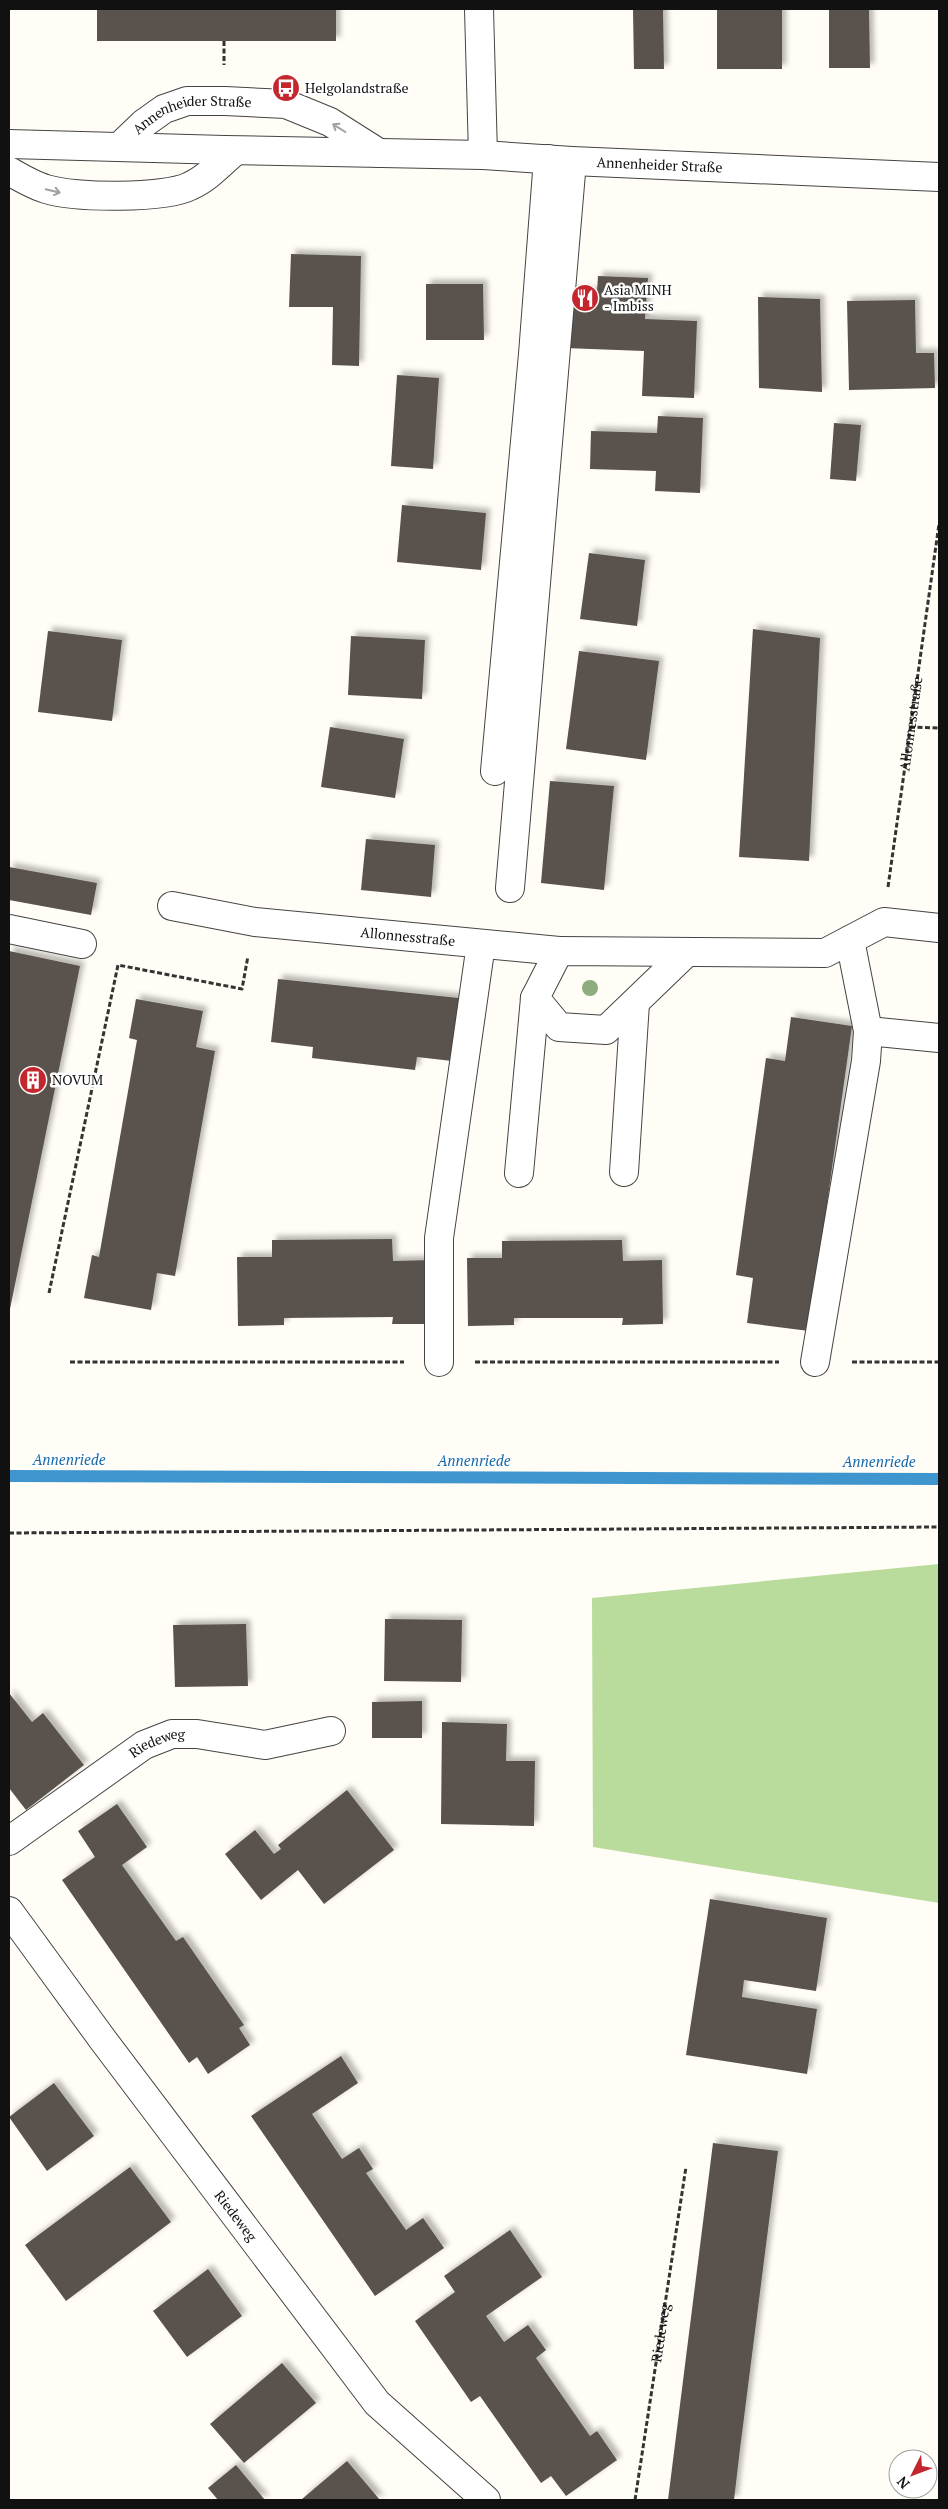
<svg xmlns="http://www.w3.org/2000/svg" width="948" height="2509" viewBox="0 0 948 2509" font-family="'PT Serif',serif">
<defs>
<filter id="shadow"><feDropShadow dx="4.5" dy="-4.5" stdDeviation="2.5" flood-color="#0004"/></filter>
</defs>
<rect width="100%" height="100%" fill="#fffdf5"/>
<path fill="#b9dc9c" d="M939 1564V1903L593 1847 592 1598Z"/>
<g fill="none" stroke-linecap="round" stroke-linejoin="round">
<path stroke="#3f96cf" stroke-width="12" d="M9 1476 939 1479"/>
</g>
<g fill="#5a524d" filter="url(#shadow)">
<rect x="97" y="9" width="239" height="32"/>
<path d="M633 9H663L664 69H634Z"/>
<rect x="717" y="9" width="65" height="60"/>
<path d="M829 9H869L870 68H829Z"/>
<path d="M291 254 361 256 359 366 332 365 333 307H289Z"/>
<path d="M598 276 648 278 645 319 697 321 694 398 642 396 644 351 565 348 567 291 597 292Z"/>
<path d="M426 284H483L484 340H426Z"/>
<path d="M758 297 820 299 822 392 759 388Z"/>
<path d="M915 300 916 353H934L935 388 849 390 847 301Z"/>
<path d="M397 375 439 378 433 469 391 466Z"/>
<path d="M658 416 703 418 700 493 655 491 656 471 590 469 591 431 657 433Z"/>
<path d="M834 423 861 425 856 481 830 479Z"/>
<path d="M402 505 486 513 481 570 397 562Z"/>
<path d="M589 553 645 560 637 626 580 619Z"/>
<path d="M753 629 820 638 809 861 739 857Z"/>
<path d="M48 631 122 640 112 721 38 712Z"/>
<path d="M351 636 425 640 422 699 348 695Z"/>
<path d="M579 651 659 661 646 760 566 749Z"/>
<path d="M330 727 404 739 395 798 321 787Z"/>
<path d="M550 781 614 786 604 890 541 883Z"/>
<path d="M366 839 435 845 431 897 361 890Z"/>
<path d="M9 867 97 883 91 915 9 900Z"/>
<path d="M9 951 80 966 10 1309H9Z"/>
<path d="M278 979 468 999 461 1062 417 1057 415 1070 312 1058 313 1047 271 1042Z"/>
<path d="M136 999 203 1011 196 1047 215 1051 175 1276 157 1273 151 1310 84 1298 92 1255 99 1257 137 1040 129 1038Z"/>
<path d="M791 1017 852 1026 809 1331 747 1323 753 1278 736 1275 766 1058 785 1061Z"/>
<path d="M392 1239 393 1261 432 1260 433 1324H392L393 1317 284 1318V1325L238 1326 237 1257H272V1240Z"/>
<path d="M622 1240 623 1261 662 1260 663 1324 622 1325 623 1318H514V1325L468 1326 467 1258H502V1241Z"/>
<path d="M385 1619 462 1620 461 1682 384 1681Z"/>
<path d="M246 1624 248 1686 175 1687 173 1625Z"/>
<path d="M9 1693 32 1722 43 1713 84 1765 26 1810 9 1788Z"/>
<path d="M422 1701V1738H372V1702Z"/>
<path d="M442 1722 507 1724 506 1761H535L534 1826 441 1824Z"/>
<path d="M347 1790 394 1850 324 1904 298 1870 261 1900 225 1854 255 1830 274 1854 281 1849 278 1845Z"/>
<path d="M117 1804 147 1847 122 1865 176 1941 183 1937 244 2025 239 2028 250 2045 208 2074 197 2057 189 2063 62 1880 95 1857 78 1831Z"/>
<path d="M710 1899 827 1918 816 1991 744 1980 742 1997 817 2009 807 2074 686 2055Z"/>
<path d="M341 2056 358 2083 312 2114 342 2159 359 2148 373 2169 366 2173 406 2230 423 2218 444 2248 375 2296 251 2116Z"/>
<path d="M54 2083 94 2136 47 2171 9 2117Z"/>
<path d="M713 2143 778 2151 740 2449 734 2500H668Z"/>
<path d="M130 2167 171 2222 66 2301 25 2245Z"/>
<path d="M510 2230 542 2277 486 2316 504 2342 528 2325 546 2350 536 2358 590 2436 597 2431 617 2460 566 2496 551 2476 541 2483 480 2396 471 2402 415 2321 455 2292 444 2276Z"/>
<path d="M208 2269 242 2316 187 2357 153 2311Z"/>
<path d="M282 2363 316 2403 244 2463 210 2424Z"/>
<path d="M347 2461 380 2500H303L302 2499Z"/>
<path d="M236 2465 265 2500H218L208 2488Z"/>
</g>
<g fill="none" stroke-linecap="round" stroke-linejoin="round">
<g stroke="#444" stroke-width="30">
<g id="minor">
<path d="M479 9 483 155"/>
<path id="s3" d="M9 144 225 150 483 155 572 161 939 177"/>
<path id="s4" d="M119 147 143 124 164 109 187 101H225L286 104 330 122 379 153"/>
<path d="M9 171C21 178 33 185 46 189 74 198 165 199 190 186 208 178 221 163 235 151"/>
<path d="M495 771 533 354 548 159"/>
<path d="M510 888 572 161"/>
<path id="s5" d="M172 906 255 922 559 951"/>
<path d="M9 929 82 944"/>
<path d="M687 952 606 1030 559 1027 535 998 559 951 825 953 884 922 939 928"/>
<path d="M868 1031 939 1038"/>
<path d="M624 1172 635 1003"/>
<path d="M519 1173 535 998"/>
<path d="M439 1362V1238L481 944"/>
<path d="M815 1362 866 1061 868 1031 850 940"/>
<path id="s6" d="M9 1841 144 1745 172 1734H197L265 1745 331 1731"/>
<path id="s7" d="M9 1911 103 2040 377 2403 486 2500"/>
</g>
</g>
<g stroke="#333" stroke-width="3" stroke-dasharray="5 2.5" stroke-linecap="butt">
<path d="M224 41V65"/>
<path d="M910 727 939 728"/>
<path id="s1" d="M888 887 939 524"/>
<path d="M49 1293 118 965 242 989 248 956"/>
<path d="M70 1362H404"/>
<path d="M475 1362H779"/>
<path d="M852 1362H939"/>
<path d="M9 1533 939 1527"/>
<path id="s2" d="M635 2500 686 2167"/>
</g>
<use href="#minor" stroke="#fff" stroke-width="28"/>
</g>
<circle fill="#8dad7f" cx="590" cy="988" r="8"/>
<defs><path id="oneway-shaft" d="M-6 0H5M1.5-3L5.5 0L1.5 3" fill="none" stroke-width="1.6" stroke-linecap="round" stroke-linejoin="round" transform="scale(1.25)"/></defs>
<g stroke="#a0a0a0">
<use href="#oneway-shaft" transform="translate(339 128) rotate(-148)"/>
<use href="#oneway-shaft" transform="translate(53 191) rotate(13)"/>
</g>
<defs>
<g id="bus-disc" transform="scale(1.4375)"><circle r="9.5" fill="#c4262e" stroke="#fff"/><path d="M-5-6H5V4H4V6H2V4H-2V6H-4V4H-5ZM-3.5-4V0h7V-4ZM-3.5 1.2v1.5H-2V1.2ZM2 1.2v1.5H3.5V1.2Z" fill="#fff"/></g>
<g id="restaurant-disc" transform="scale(1.4375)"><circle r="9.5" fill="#c4262e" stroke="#fff"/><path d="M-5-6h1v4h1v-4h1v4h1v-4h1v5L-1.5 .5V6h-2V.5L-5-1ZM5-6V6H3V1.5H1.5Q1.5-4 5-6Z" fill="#fff"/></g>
<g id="building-disc" transform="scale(1.4375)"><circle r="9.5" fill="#c4262e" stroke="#fff"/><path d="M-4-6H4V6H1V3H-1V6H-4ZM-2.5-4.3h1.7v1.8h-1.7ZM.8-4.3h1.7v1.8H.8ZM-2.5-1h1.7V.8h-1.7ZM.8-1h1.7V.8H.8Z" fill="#fff"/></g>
</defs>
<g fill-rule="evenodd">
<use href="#bus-disc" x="286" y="88"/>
<use href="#restaurant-disc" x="585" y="298"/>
<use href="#building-disc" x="33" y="1080"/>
</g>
<g text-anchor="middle" stroke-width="5" stroke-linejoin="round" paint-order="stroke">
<g font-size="14" fill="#111" stroke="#fff" text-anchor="start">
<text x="305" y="93">Helgolandstraße</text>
<text x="604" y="295">Asia MINH<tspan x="604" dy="16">- Imbiss</tspan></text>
<text x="52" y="1085">NOVUM</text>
</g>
<g font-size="14" fill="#111" stroke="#fff">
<text dy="5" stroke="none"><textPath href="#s4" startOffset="85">Annenheider Straße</textPath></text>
<text dy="5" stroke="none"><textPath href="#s3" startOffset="651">Annenheider Straße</textPath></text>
<text dy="5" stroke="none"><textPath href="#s1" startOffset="165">Allonnesstraße</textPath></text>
<text dy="5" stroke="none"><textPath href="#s5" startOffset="238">Allonnesstraße</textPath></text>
<text dy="5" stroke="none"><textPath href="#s6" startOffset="179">Riedeweg</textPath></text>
<text dy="5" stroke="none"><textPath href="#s7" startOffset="380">Riedeweg</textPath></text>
<text dy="5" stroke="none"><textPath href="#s2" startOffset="169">Riedeweg</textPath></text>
</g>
<g font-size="15" font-style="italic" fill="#1768a6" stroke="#fff">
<text x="69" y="1465">Annenriede</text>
<text x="474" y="1466">Annenriede</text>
<text x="879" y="1467">Annenriede</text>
</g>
</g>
<rect width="948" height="2509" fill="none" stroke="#111111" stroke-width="20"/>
<g transform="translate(913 2474) rotate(228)"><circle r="24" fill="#ffffff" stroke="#a0a0a0"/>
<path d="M0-4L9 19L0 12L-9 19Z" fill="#c4262e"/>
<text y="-8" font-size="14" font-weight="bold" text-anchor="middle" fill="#111111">N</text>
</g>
</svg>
